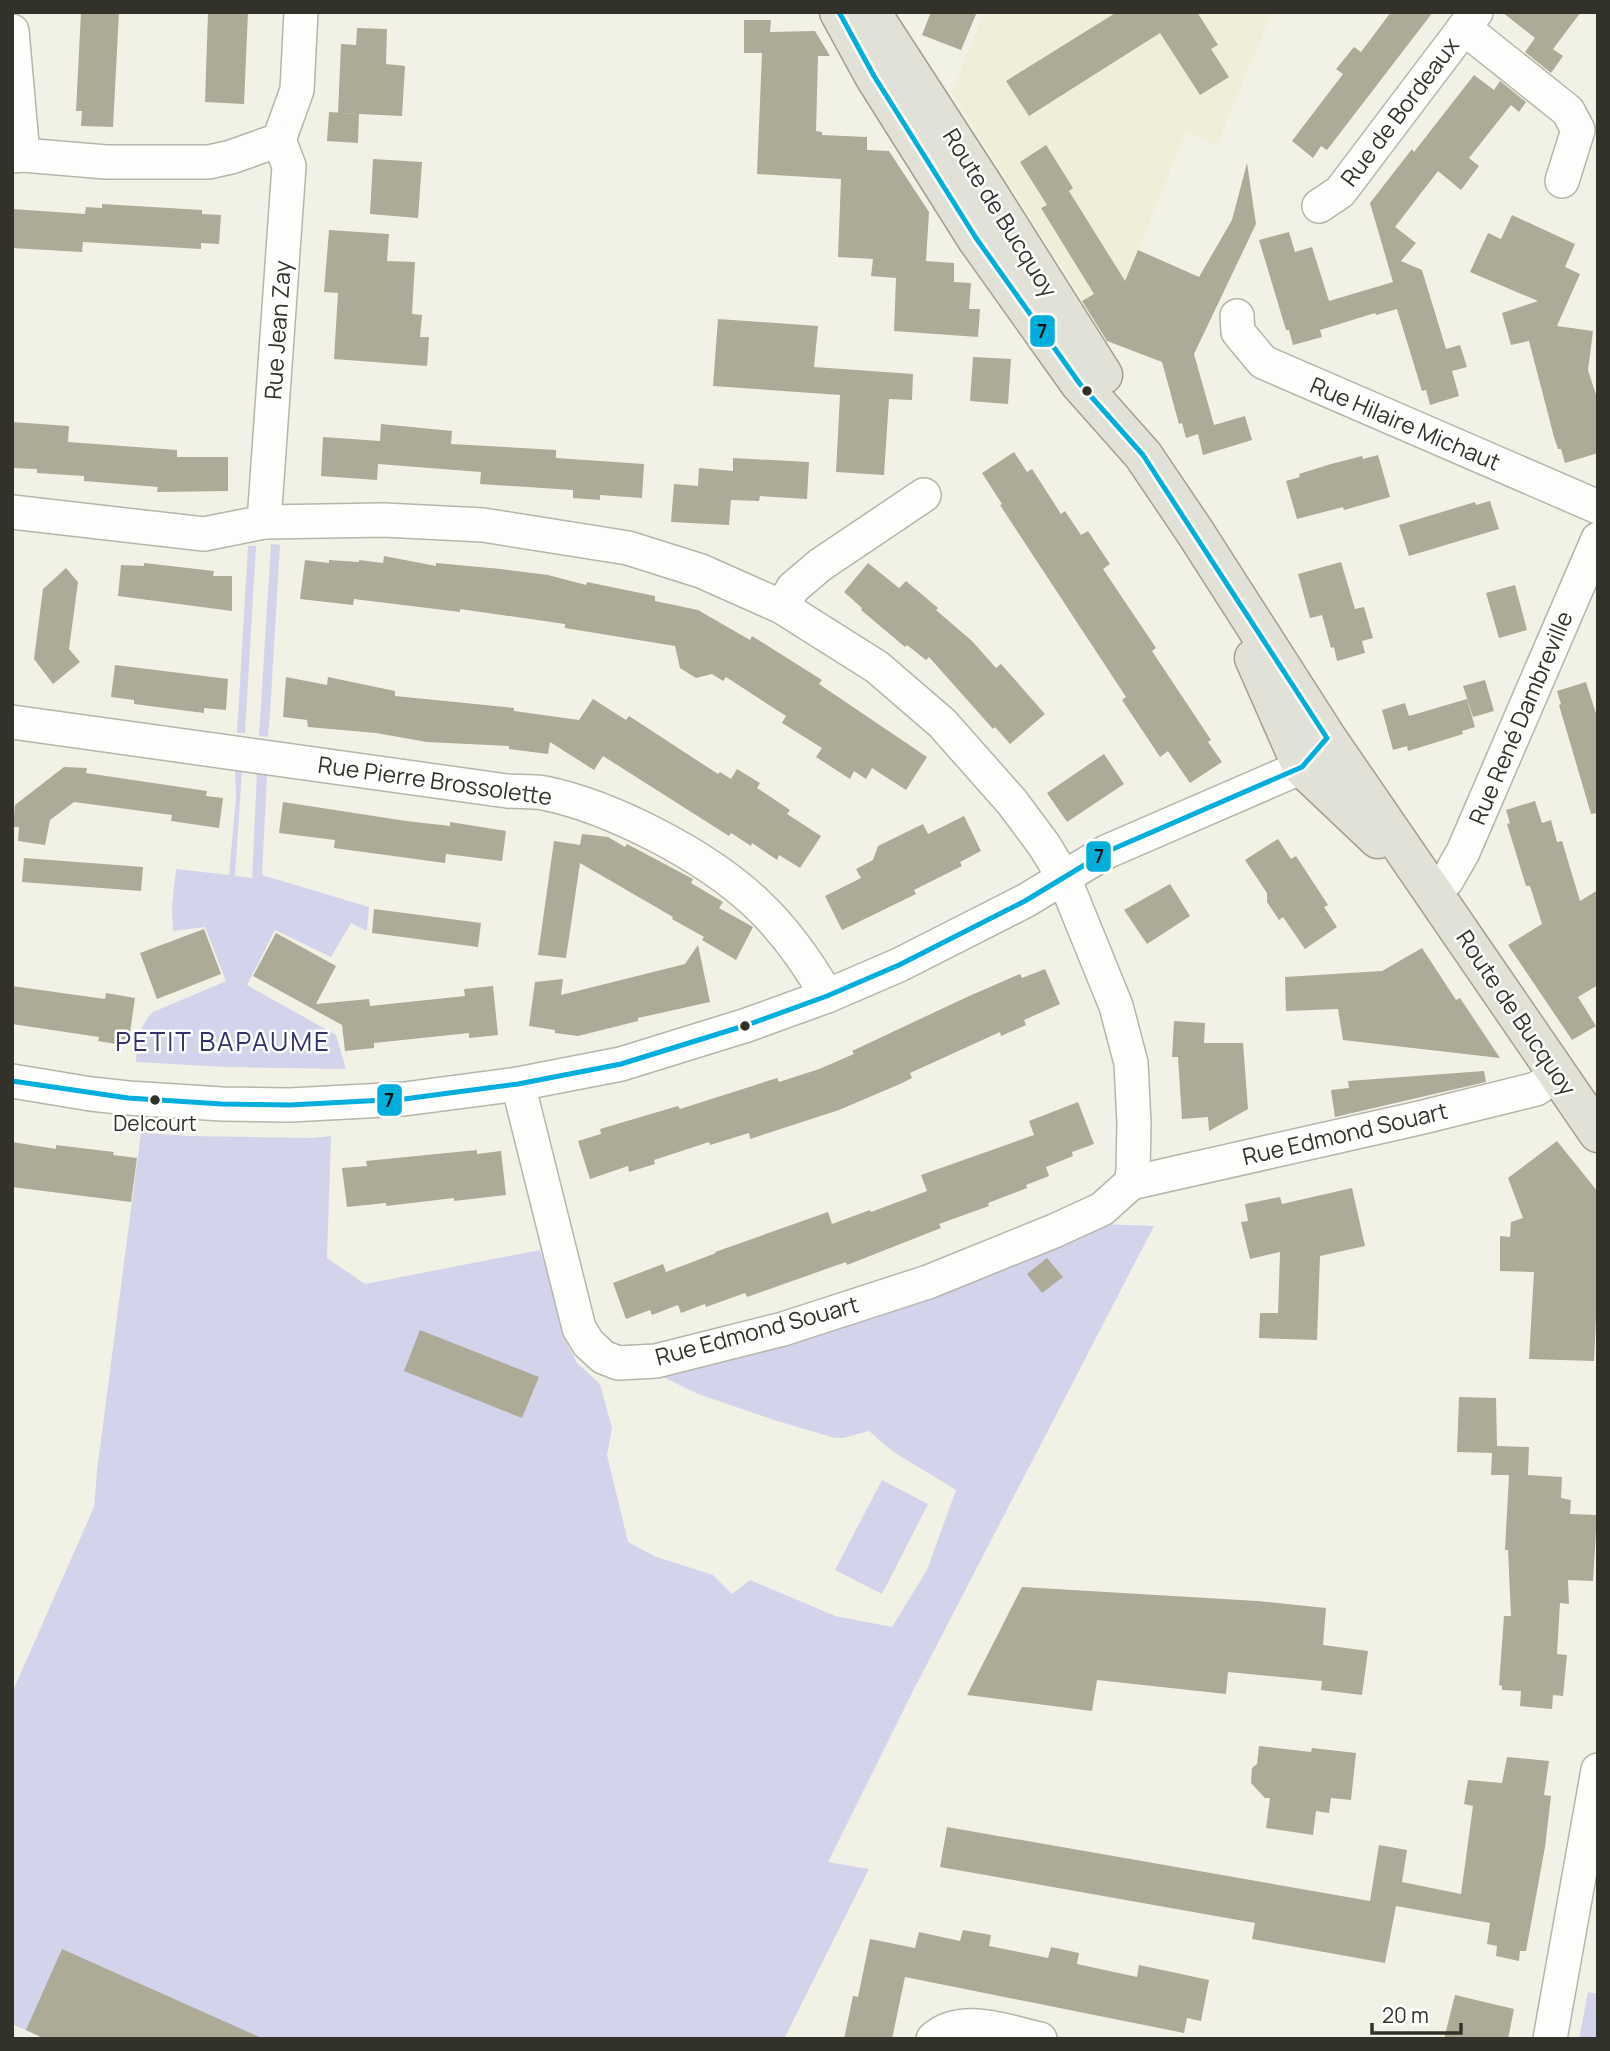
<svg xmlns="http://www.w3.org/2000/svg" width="1610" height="2051" viewBox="0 0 1610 2051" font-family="Manrope,sans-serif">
<rect width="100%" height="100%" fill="#f2f1e5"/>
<path fill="#efeed8" d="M984 12H1272L1217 145 1186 132 1104 334 952 93Z"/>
<g fill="#d3d4ec">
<path d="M271 544 280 545 270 714 268 737 259 736Z"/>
<path d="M248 546H256L245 733H237Z"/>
<path d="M235 770 242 771 235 876 252 878 257 773 267 775 262 875 369 907 367 931 351 923 331 957 275 930 247 985 336 1035 346 1069 225 1067 136 1062C137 1043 139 1025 153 1012L226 981 205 927 173 931 172 906 176 869 229 875 236 797Z"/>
<path d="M141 1132 186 1136 312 1138 331 1136 327 1258 365 1284 540 1250 550 1279 565 1339 577 1363 600 1384 612 1428 607 1455 628 1542 654 1556 713 1575 732 1594 750 1580 835 1616 892 1627 927 1570 956 1490 892 1451 869 1431 843 1438H835L774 1420 698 1394 661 1376 813 1337 942 1295 1009 1268 1100 1224 1154 1226 914 1689 828 1862 869 1869 784 2039H45L12 2024V1693L94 1507 97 1471Z"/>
<path d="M882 1480 928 1504 882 1594 835 1570Z"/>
<path d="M1588 1992 1598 1994V2039H1579Z"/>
</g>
<g fill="#adab97">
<path d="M81 12H119L113 127 81 126 82 111H76Z"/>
<path d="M208 12H248L244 104 205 102Z"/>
<path d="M931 12H977L961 50 922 35Z"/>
<path d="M1117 12H1197L1218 45 1211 49 1229 77 1200 95 1160 33 1029 116 1006 81Z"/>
<path d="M1391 12H1433L1327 150 1321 146 1313 158 1292 141 1343 74 1336 69 1354 47 1361 52Z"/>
<path d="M1502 12H1581L1553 49 1563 56 1551 73 1525 52 1535 38Z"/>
<path d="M744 20H771L770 32 815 31 830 56H818L816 131 822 132V135L867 137V150L889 151 929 212 926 261 954 263V282L971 283 969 309H980L978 337 894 331 896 278 871 276 873 259 838 257 841 179 757 174 762 53H744Z"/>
<path d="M357 28 387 29 386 64 405 66 402 116 338 113 341 44 356 45Z"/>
<path d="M1474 75 1494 90 1500 81 1526 102 1519 112 1511 105 1469 158 1479 166 1461 190 1438 171 1395 227 1416 243 1401 261 1422 270 1446 349 1460 345 1467 367 1452 371 1459 396 1430 405 1426 390 1422 391 1397 309 1376 315 1375 313 1320 330 1322 337 1293 345 1289 330H1286L1259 240 1289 232 1295 252 1312 247 1329 301 1393 282 1370 203 1412 149 1414 152Z"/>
<path d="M329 112 359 114 358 143 327 141Z"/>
<path d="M1046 145 1073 188 1069 191 1125 281 1138 250 1199 277 1232 220 1247 163 1256 224 1194 354 1214 425 1245 416 1252 440 1203 455 1198 434 1186 438 1182 423 1179 424 1162 362 1107 341 1082 301 1094 294 1041 208 1047 205 1020 162Z"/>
<path d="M373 159 422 162 418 218 370 214Z"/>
<path d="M102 204 202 210V214L221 215 219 244 201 243V249L83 242 82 252 12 248V209L85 214 86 207 102 208Z"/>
<path d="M1512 215 1575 244 1565 267 1580 274 1557 326 1593 331 1588 370 1598 401V453L1565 463 1561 449H1558L1554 437 1529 341 1511 345 1502 313 1538 301 1470 272 1488 233 1501 239Z"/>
<path d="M329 230 389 234 387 261 415 262 412 314 422 315 420 337H429L427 366 334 359 338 293 324 292Z"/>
<path d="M718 319 818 326 814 367 913 374 912 400 889 399 884 475 836 472 840 395 713 386Z"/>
<path d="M973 357 1011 359 1008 404 970 401Z"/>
<path d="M12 422 69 426 68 442 177 450V457H228V491L157 492 158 487 84 481V476L37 473V469L12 468Z"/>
<path d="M381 424 452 431 451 444 556 450V458L644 464 642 498 600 495V500L573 498V490L480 484 481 472 378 464 377 480 321 476 323 437 380 441Z"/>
<path d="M1014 452 1027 472 1032 469 1061 514 1065 511 1081 535 1088 531 1110 564 1103 569 1156 648 1152 651 1211 740 1208 742 1222 762 1190 783 1168 751 1160 757 1122 700 1126 697 1000 505 1002 504 982 473Z"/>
<path d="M1378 455 1390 497 1344 510 1343 507 1297 519 1286 481 1300 477 1299 474 1331 464 1362 456 1363 459Z"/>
<path d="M733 458 809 462 807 499 760 496 759 501 731 500 729 525 671 522 674 484 698 486 699 468 733 471Z"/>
<path d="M1490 501 1499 529 1409 556 1399 525 1475 502 1476 505Z"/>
<path d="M384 556 436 566V563L501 569 548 575 586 585 587 582 655 596V601L698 610 750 640 752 636 822 680 819 684 927 757 906 790 872 768 866 779 854 771 850 779 816 757 822 748 782 723 786 716 726 677 723 681 712 674 696 678 680 668 675 646 565 628V624L460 609V612L354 599 353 605 300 599 305 560 329 563V560L359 562V560L383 563Z"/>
<path d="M1341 562 1355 609 1364 607 1373 638 1362 641 1365 653 1337 661 1334 647 1331 648 1322 615 1310 618 1298 574Z"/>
<path d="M144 563 214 571 213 576H232V611L118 596 121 565 144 566Z"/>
<path d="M868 563 899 588 906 581 938 608 936 610 972 641 996 668 1001 664 1045 714 1010 744 995 727 993 729 929 657 926 660 907 645 905 647 861 610 862 608 844 592Z"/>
<path d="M66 568 78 582 69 649 80 662 53 684 34 659 43 589Z"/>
<path d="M1515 585 1527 630 1499 638 1486 593Z"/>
<path d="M115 665 228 679 226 710 204 708V713L134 704V700L111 697Z"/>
<path d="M286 677 327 685 328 677 395 691V696L514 708V711L579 720 593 699 626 720 629 716 718 774 720 772 731 779 737 769 760 783 757 788 790 810 787 814 821 836 800 868 779 855 777 860 752 843 751 846 731 833 729 836 603 756 594 770 550 742 548 754 509 749V746L427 742 376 733 308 727 307 720 283 717Z"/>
<path d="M1485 680 1494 711 1473 717 1463 686Z"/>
<path d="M1586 682 1598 720V813L1591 814 1559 705 1561 704 1557 691Z"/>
<path d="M1467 699 1475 727 1462 731 1463 734 1408 751 1407 746 1393 750 1382 710 1405 703 1409 716Z"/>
<path d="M1104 754 1124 784 1067 822 1047 793Z"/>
<path d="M64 767 87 768 86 773 207 791 206 796 223 798 219 828 171 821 172 815 74 802 50 820 45 845 18 841 19 827H13L15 805Z"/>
<path d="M1535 801 1542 823 1551 820 1557 842 1562 841 1580 901 1598 890V985L1578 997 1596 1026 1572 1040 1508 945 1542 924 1530 886H1526L1507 824 1510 823 1506 810Z"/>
<path d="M283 802 406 821 450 826V822L506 831 502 861 446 854 445 863 334 848 335 840 279 833Z"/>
<path d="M964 816 981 851 960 862 962 866 914 890 916 894 842 930 825 896 861 878 856 869 873 860 878 846 923 824 928 834Z"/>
<path d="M582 834 608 837 625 847 627 844 693 879 691 883 723 902 719 908 753 927 736 960 702 940 704 937 672 919 673 917 580 863 566 958 538 955 554 841 580 845Z"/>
<path d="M1278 839 1291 859 1296 856 1328 905 1324 907 1337 927 1305 949 1283 917 1279 920 1267 902V893L1245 860Z"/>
<path d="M24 858 143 867 141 891 22 882Z"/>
<path d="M1170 884 1190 916 1147 944 1124 910Z"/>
<path d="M374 909 481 923 478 947 372 933Z"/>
<path d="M204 929 221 974 157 999 140 953Z"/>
<path d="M276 933 336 966 316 1004 369 999 370 1006 465 996 464 989 493 986 498 1035 469 1038V1033L374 1043V1048L345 1051 342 1025 253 976Z"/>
<path d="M698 945 710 1002 638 1018V1021L578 1036 555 1033V1030L529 1026 535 982 563 979 561 995 685 964Z"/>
<path d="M1422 948 1456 1000 1460 998 1500 1058 1343 1040 1338 1009 1286 1011 1285 977 1382 971Z"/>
<path d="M1045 969 1060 1004 1024 1020 1026 1025 1001 1036 1000 1032 910 1073 912 1078 900 1084 839 1110 750 1139 749 1133 710 1145 709 1142 654 1160 655 1164 629 1172 628 1166 590 1179 578 1141 601 1134 600 1129 678 1106 680 1109 777 1078 779 1082 819 1069 854 1054 852 1051 967 997 1020 974 1022 978Z"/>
<path d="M12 986 105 999 106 993 135 998 128 1046 98 1041 99 1037 12 1024Z"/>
<path d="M1174 1021 1205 1023 1204 1043H1243L1248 1109 1209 1131 1208 1117 1182 1119 1178 1057H1172Z"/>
<path d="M1484 1071 1486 1082 1335 1117 1331 1090 1349 1088 1348 1081Z"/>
<path d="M1078 1102 1094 1144 1072 1152 1073 1156 1046 1167 1049 1176 1026 1185 1027 1188 988 1203 989 1206 939 1224 941 1228 847 1265 846 1262 747 1297 745 1293 706 1307 705 1304 681 1313 678 1305 652 1315 650 1310 626 1319 613 1283 663 1264 666 1272 716 1253 715 1252 828 1212 832 1224 870 1210 871 1212 927 1191 921 1175 1034 1135 1029 1121Z"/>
<path d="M1557 1141 1598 1192V1318H1596L1594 1361 1529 1359 1534 1272 1500 1271V1236L1510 1237 1511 1222 1523 1218 1508 1178Z"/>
<path d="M12 1142 56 1149V1145L114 1152 113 1155 137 1158 131 1202 12 1187Z"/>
<path d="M477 1150V1154L501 1151 506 1195 454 1201V1198L386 1206V1203L347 1207 342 1168 367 1166 366 1161Z"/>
<path d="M1352 1188 1365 1246 1320 1256 1317 1340 1259 1338 1260 1313H1278L1280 1252 1250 1259 1241 1222 1248 1221 1245 1204 1280 1197 1282 1204Z"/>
<path d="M1047 1258 1063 1277 1042 1293 1027 1274Z"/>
<path d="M420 1330 539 1377 522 1418 404 1371Z"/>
<path d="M1459 1397 1496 1398 1497 1446 1529 1447 1528 1475 1562 1477 1561 1498 1571 1500 1570 1514 1597 1515 1593 1581 1568 1580 1569 1604 1560 1603 1557 1654 1567 1655 1563 1696 1553 1695 1552 1709 1520 1706 1521 1691 1502 1690V1686L1499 1685 1504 1616H1511L1508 1550H1505L1509 1475H1491L1492 1453 1457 1452Z"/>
<path d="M1022 1587 1257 1601 1326 1608 1323 1645 1368 1651 1362 1695 1321 1690 1322 1681 1228 1672 1226 1694 1097 1680 1092 1711 967 1695Z"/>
<path d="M1259 1746 1311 1752 1312 1748 1356 1753 1351 1800 1331 1798 1329 1813 1316 1811 1313 1835 1266 1828 1270 1798H1265L1251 1783 1252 1768 1257 1764Z"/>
<path d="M1507 1757 1549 1761 1544 1795 1551 1796 1545 1847 1526 1951H1520L1519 1961 1496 1956 1497 1946 1487 1944 1490 1923 1396 1906 1385 1963 1252 1939 1255 1923 940 1867 947 1827 1370 1901 1379 1845 1407 1850 1402 1882 1461 1894 1473 1806 1464 1804 1468 1780 1502 1783Z"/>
<path d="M963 1930 991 1935 989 1946 1019 1952 1048 1958 1051 1947 1079 1953 1077 1964 1137 1977 1139 1965 1209 1980 1201 2021 1187 2018 1184 2033 905 1977 892 2039H844L853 1996 858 1997 870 1939 915 1948 919 1932 960 1941Z"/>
<path d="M62 1949 264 2039H45L26 2030Z"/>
<path d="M1455 1995 1514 2009 1508 2039H1444Z"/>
</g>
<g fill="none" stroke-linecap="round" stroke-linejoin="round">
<g stroke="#b6b5ac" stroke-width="36">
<g id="minor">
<path d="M1464 28 1568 111 1578 130 1562 181"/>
<path d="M12 31 23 155"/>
<path d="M12 156 23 155 106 162H209L231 157 279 140 297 90 301 12"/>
<path d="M1319 206 1340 192 1476 12"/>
<path d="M1237 316 1238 332 1263 362 1598 507"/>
<path d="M12 512 204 534 264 522 384 520 483 525 628 548 701 571 782 607 877 667 942 723 1012 802 1044 845 1064 878 1116 1006 1131 1063 1134 1123 1133 1171 1131 1183 1102 1209 1054 1231 928 1282 783 1329 656 1361 618 1363 603 1357 588 1343 579 1328 518 1084"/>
<path d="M264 522 289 166 279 140"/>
<path d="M782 607 793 588 820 565 924 495"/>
<path d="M12 722 507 791C519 792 532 791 544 793 612 807 705 855 756 903 784 929 808 963 827 996"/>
<path d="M1434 892 1447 880 1463 852 1598 539"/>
<path d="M12 1081 91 1094 128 1098 222 1104 290 1105 404 1099 518 1084 621 1064 747 1025 827 996 899 965 1025 901 1106 852 1302 767 1319 747"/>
<path d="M1131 1183 1419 1118 1536 1089 1556 1075"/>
<path d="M933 2039C961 2013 1007 2032 1040 2039"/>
<path d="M1550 2039 1598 1770"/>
</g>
</g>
<g stroke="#a1a08b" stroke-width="41">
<g id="major">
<path d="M839 12 874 76 976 238 1080 384 1143 455 1195 532 1327 738 1598 1133"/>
<path d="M871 12 987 191 1103 375"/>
<path d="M1254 658 1302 767 1378 839"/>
</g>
</g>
<use href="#minor" stroke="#fdfdfb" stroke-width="33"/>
<use href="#major" stroke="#e2e1d7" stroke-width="38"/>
<g stroke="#fff" stroke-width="10">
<path id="bus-1" d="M12 1081 128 1098 222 1104 290 1105 404 1099 518 1084 621 1064 747 1025 827 996 899 965 1025 901 1106 852 1302 767 1327 738 1143 455 1080 384 976 238 874 76 839 12"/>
</g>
<use href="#bus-1" stroke="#00aedc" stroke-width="5"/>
</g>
<g fill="#32322a" stroke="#fff" stroke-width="2.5">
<circle cx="1087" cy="391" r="6"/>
<circle cx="745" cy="1026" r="6"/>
<circle cx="155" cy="1100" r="6"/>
</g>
<g text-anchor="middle" stroke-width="5" stroke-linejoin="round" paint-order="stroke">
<g font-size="21" fill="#32322a" stroke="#fff">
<text x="155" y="1131">Delcourt</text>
</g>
<g font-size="23" fill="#32322a" stroke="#fff">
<text transform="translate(1400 112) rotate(-53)" y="8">Rue de Bordeaux</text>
<text transform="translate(1000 213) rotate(58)" y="8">Route de Bucquoy</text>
<text transform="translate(278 330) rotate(-86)" y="8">Rue Jean Zay</text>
<text transform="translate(1405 424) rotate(23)" y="8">Rue Hilaire Michaut</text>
<text transform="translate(1521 718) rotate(-67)" y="8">Rue René Dambreville</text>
<text transform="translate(435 781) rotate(8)" y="8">Rue Pierre Brossolette</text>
<text transform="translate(1516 1013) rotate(56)" y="8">Route de Bucquoy</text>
<text transform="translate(1345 1134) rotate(-13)" y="8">Rue Edmond Souart</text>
<text transform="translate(757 1331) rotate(-15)" y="8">Rue Edmond Souart</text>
</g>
<g font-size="26" letter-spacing="2" fill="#34316c" stroke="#fff">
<text x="223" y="1051">PETIT BAPAUME</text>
</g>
</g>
<g stroke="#fff" stroke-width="2.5">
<rect x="1029" y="314" width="27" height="34" rx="7" fill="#00aedc"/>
<rect x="1085" y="840" width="27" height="33" rx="7" fill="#00aedc"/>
<rect x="376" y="1083" width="27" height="34" rx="7" fill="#00aedc"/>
</g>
<g font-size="19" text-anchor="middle" font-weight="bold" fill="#111">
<text x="1042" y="338">7</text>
<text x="1099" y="863">7</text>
<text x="389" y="1107">7</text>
</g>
<rect width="1610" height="2051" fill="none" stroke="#32322a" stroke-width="28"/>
<path d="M1372 2023v10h89v-10" fill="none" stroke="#32322a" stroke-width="3.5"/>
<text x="1382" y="2023" font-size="21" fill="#32322a" stroke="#ffffff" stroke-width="5" paint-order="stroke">20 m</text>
</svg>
